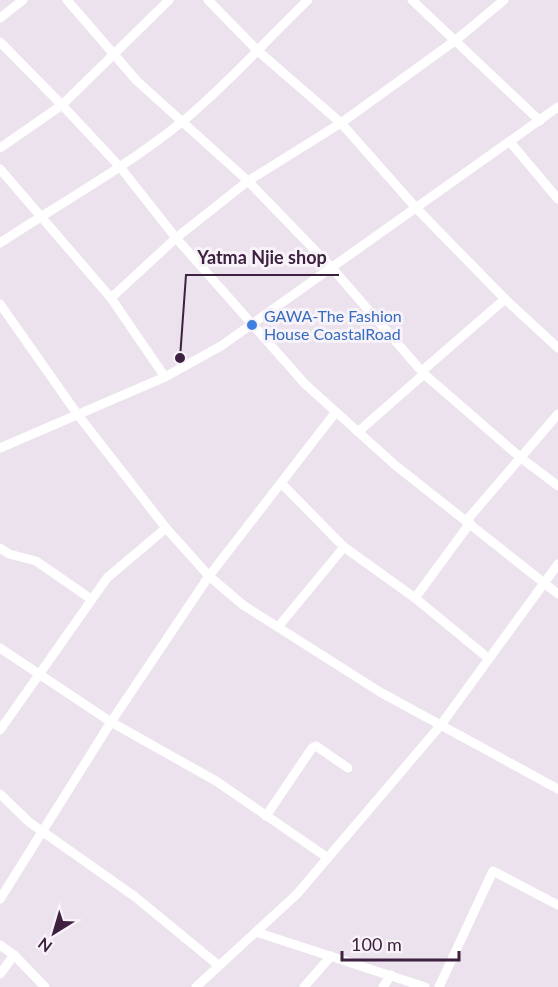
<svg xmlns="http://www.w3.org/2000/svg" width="558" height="987" viewBox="0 0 558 987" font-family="Lato,sans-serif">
<rect width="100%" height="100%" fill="#ebe2ed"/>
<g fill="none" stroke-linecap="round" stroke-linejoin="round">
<g stroke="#fff" stroke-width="9">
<path d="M67 0 137 81 248 181 332 268 424 374 521 458 558 486"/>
<path d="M208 0 258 51 341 123 417 209 505 299 558 348"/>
<path d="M412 0 540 121"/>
<path d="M0 18 23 0"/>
<path d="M0 42 62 105 169 0"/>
<path d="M510 142 558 199"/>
<path d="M0 148 62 105 120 167 176 238 305 384 395 465 558 594"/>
<path d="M0 169 111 298 165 377"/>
<path d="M0 243C61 203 126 167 183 121 228 84 266 40 308 0"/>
<path d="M111 298 176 238 248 181 341 123 456 40 504 0"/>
<path d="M0 304 78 415 166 528 209 576 243 605 380 692 558 789"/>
<path d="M422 371 505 299"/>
<path d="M358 432 424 374"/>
<path d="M0 448 165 377 221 346 558 107"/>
<path d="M282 484 344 547 415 598 488 658"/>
<path d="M467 520 558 414"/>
<path d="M0 548 9 554 36 561 91 599"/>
<path d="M415 598 470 523"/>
<path d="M278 627 344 547"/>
<path d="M0 648 111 722 216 781 328 858"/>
<path d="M0 730 107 578 166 528"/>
<path d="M0 794 29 822 134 896 218 965"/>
<path d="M266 816 312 748 316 746 348 768"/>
<path d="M0 899 111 722 209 576 335 413"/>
<path d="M256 932 425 987"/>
<path d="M0 945 14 955 45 987"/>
<path d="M0 974 14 955"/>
<path d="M196 987 297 894 440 726 558 564"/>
<path d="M304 987 331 956"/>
<path d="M383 987 391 975"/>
<path d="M439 987 493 871 558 905"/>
</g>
</g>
<circle fill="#3f7fe0" stroke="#f8f3f9" stroke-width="2" cx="252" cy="325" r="6"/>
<g text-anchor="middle" stroke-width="6" stroke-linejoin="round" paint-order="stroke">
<g font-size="16" fill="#366cbe" stroke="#f8f3f9" text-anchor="start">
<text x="264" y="322">GAWA-The Fashion<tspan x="264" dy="18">House CoastalRoad</tspan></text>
</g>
</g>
<path fill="none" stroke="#3e2140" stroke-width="2" d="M180 358L186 275H339"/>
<circle fill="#3e2140" stroke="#f8f3f9" stroke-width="2" cx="180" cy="358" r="6"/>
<g font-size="18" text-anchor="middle" font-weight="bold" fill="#3e2140" stroke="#f8f3f9" stroke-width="6" stroke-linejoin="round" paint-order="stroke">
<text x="262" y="264">Yatma Njie shop</text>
</g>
<g transform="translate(54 933) rotate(217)" stroke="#f8f3f9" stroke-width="4.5" paint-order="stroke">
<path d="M0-4.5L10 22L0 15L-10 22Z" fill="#3e2140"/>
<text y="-9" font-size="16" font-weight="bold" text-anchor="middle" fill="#3e2140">N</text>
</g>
<path d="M342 951v9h117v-9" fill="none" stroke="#3e2140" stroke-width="3"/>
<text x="351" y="951" font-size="18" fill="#3e2140" stroke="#f8f3f9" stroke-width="4.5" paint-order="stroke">100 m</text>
</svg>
